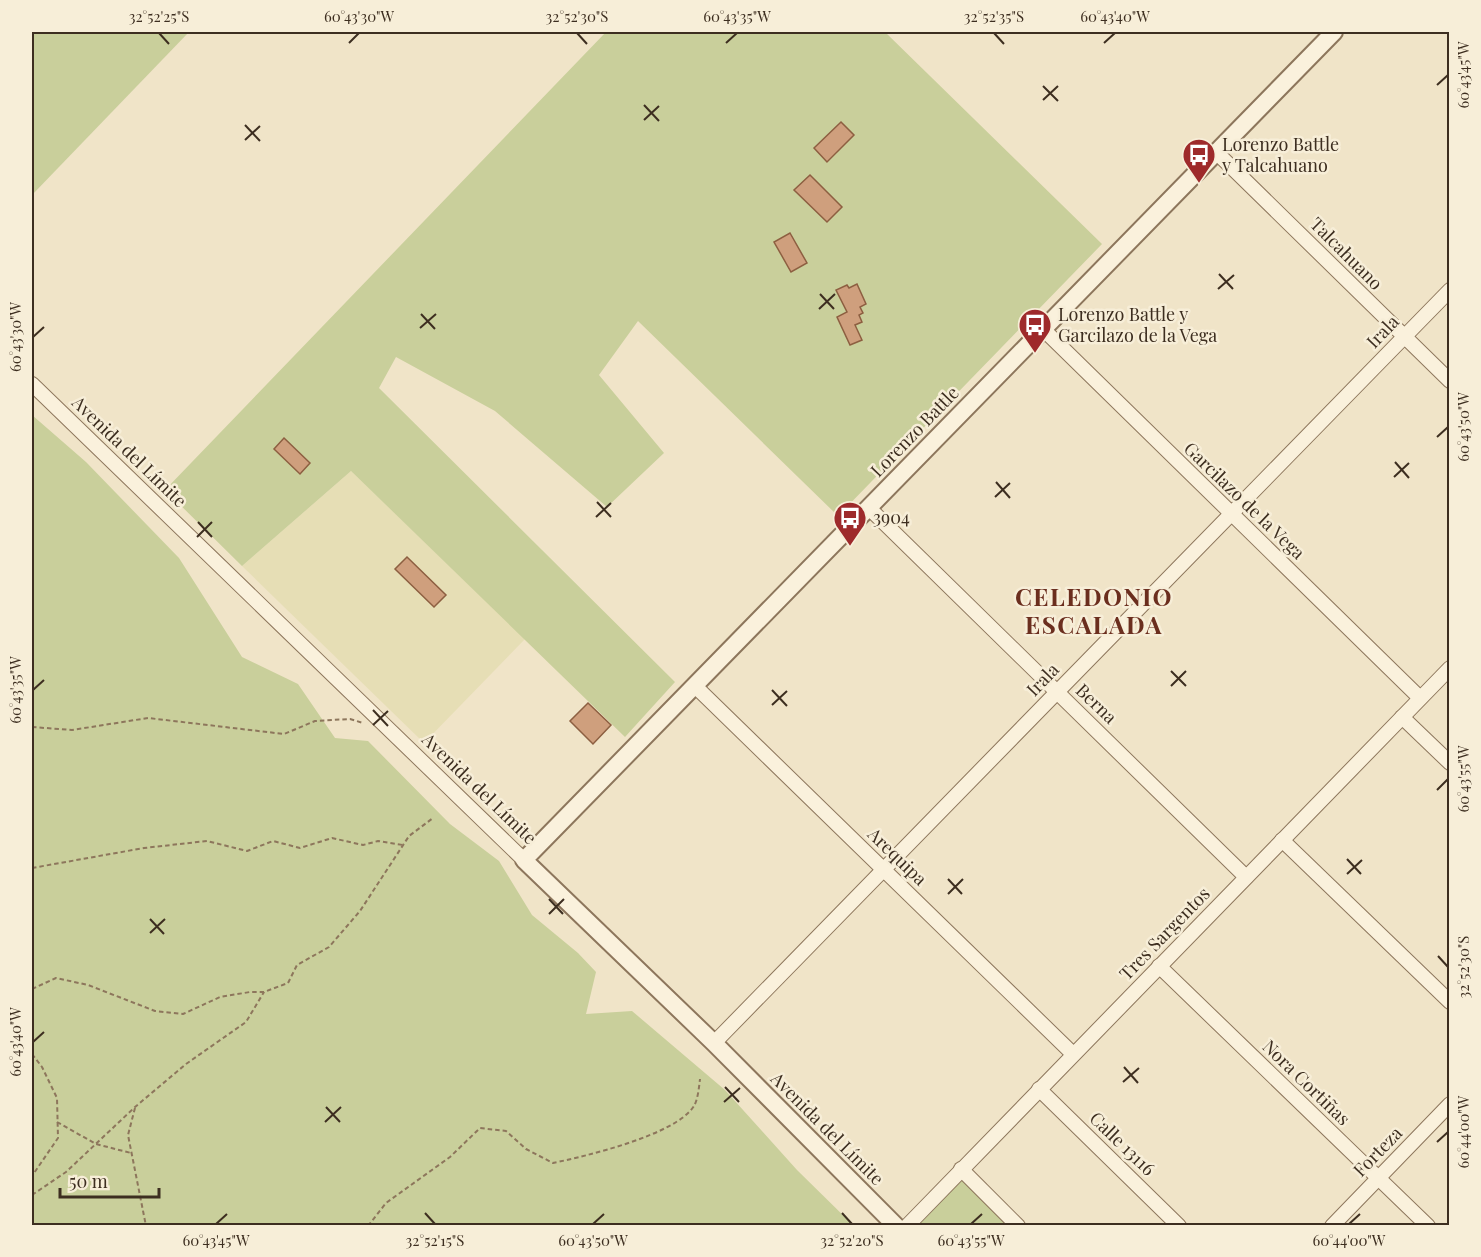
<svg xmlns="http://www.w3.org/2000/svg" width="1481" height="1257" viewBox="0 0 1481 1257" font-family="'Playfair Display',serif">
<rect width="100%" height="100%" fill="#f0e4c8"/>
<path fill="#e6deb5" d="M351 471 525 639 424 743 242 566Z"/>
<g fill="#c9cf9b">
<path d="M32 32H189L32 195Z"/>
<path d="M606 32H885L1102 244 838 516 638 321 599 375 664 453 607 507 495 411 396 357 379 388 675 682 625 737 351 471 242 566 165 490Z"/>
<path d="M32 415 86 462 179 558 242 657 298 684 335 738 368 741 450 824 499 861 532 915 578 953 596 972 586 1014 632 1011 725 1090 797 1170 853 1225H32Z"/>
<path d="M961 1169 1018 1226H907Z"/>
</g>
<g fill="#cf9f7d" stroke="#8d5f41" stroke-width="1.5">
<path d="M841 122 854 135 827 162 814 148Z"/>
<path d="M810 175 842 207 827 222 794 190Z"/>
<path d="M790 233 807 263 791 272 774 242Z"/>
<path d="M857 284 866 304 860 307 863 313 859 315 862 322 855 325 862 340 850 345 837 317 847 312 836 290 847 285 849 288Z"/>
<path d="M284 438 310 463 300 474 274 449Z"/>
<path d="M407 557 446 595 434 607 395 569Z"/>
<path d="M588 703 611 725 593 744 570 721Z"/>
</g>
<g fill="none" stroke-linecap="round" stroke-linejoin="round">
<g stroke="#8d765c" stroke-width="16">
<g id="minor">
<path d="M1216 152 1450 381"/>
<path d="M1043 329 1420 698"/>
<path d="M32 384 524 860"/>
<path d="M869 508 1246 877"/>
<path d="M695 686 1073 1054"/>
<path d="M1402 717 1450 763"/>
<path d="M1282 840 1450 1002"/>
<path d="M1159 966 1428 1226"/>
<path d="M714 1043 1450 290"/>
<path d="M1039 1089 1179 1226"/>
<path d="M961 1169 1018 1226"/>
<path d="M907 1226 1450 668"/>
<path d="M1332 1226 1450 1104"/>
</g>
</g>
<g stroke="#8d765c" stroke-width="20">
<path id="tertiary" d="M896 1226 714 1043 524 860 1334 32"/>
</g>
<g stroke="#8d765c" stroke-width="2" stroke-dasharray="4.5 3" stroke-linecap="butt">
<path d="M32 727 72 730 148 718 284 734 315 721 350 719 363 723"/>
<path d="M32 868 144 848 207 841 247 851 273 841 300 848 332 838 363 845 378 841 403 845"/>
<path d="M32 989 56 978 88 985 155 1011 183 1014 220 997 250 992H264L288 983 297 965 329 947 360 911 409 836 433 818"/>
<path d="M32 1054 42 1067 57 1098 58 1138 32 1176"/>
<path d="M135 1108 128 1135 146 1226"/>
<path d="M57 1122 96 1144 131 1153"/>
<path d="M32 1195 66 1172 135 1107 186 1064 246 1022 264 992"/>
<path d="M368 1226 386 1203 450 1157 480 1128 506 1131 526 1149 553 1163C586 1156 676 1135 694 1106 698 1099 699 1087 700 1079"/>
</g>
<use href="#minor" stroke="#faf1dc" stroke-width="14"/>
<use href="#tertiary" stroke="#faf1dc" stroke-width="16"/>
</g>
<path fill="none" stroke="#3d2e20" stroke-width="2" d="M159 33 169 44M577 33 587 44M994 33 1004 44M349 43 359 33M726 43 737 33M1104 43 1115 33M1437 85 1448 75M1043 86 1058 101M1043 100 1058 86M644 105 659 121M644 120 659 106M245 125 260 141M245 140 260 126M1219 274 1233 289M1218 289 1234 275M820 294 834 309M819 309 835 294M421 314 435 329M420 328 436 314M33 337 44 327M1437 437 1448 427M1395 462 1409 478M1394 477 1409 463M996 482 1010 498M995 497 1010 483M597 502 611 517M596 517 611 503M198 522 212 537M197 537 212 522M1171 671 1186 686M1171 686 1186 671M33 690 44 680M772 690 787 706M772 705 787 691M373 710 388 726M373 725 388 711M1437 790 1448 779M1347 859 1361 874M1347 874 1362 860M948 879 962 894M948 894 963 879M549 899 563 914M549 914 564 899M150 919 164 934M150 933 165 919M1438 956 1448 967M33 1042 44 1032M1124 1067 1138 1083M1123 1082 1139 1068M725 1087 739 1102M724 1102 740 1088M326 1107 340 1122M325 1122 341 1107M1437 1142 1448 1132M425 1213 435 1224M842 1213 852 1224M216 1224 227 1214M593 1224 604 1214M971 1224 982 1214M1349 1224 1360 1214"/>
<defs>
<g id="bus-pin" transform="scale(1.725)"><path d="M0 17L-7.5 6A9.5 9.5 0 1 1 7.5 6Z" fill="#9e2a2b" stroke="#f7eed8"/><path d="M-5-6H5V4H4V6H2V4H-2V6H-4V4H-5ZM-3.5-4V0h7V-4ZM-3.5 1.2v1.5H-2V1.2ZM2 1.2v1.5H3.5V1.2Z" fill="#fff"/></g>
</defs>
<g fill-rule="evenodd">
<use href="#bus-pin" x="1199" y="155"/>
<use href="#bus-pin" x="1035" y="325"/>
<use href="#bus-pin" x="850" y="518"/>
</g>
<g text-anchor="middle" stroke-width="5" stroke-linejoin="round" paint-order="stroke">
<g font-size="18" fill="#3d2e20" stroke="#f7eed8" text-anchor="start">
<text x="1222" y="151">Lorenzo Battle<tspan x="1222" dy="21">y Talcahuano</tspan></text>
<text x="1058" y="321">Lorenzo Battle y<tspan x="1058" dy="21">Garcilazo de la Vega</tspan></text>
<text x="873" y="524">3904</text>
</g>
<g font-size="18" fill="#3d2e20" stroke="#f7eed8">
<text transform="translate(1346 254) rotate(45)" y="6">Talcahuano</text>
<text transform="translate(1383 332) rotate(-46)" y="6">Irala</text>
<text transform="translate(915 432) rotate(-46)" y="6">Lorenzo Battle</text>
<text transform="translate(129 452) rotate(44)" y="6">Avenida del Límite</text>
<text transform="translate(1244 501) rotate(44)" y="6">Garcilazo de la Vega</text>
<text transform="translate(1043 680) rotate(-46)" y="6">Irala</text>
<text transform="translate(1096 704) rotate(44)" y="6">Berna</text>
<text transform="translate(479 789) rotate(44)" y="6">Avenida del Límite</text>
<text transform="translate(897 857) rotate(44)" y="6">Arequipa</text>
<text transform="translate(1165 934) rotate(-46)" y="6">Tres Sargentos</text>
<text transform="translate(1306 1083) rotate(44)" y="6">Nora Cortiñas</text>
<text transform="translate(827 1129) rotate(45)" y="6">Avenida del Límite</text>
<text transform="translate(1122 1144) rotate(44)" y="6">Calle 13116</text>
<text transform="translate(1378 1152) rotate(-46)" y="6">Forteza</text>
</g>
<g font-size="24" font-weight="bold" letter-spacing="1.5" fill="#6b2e1e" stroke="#f7eed8">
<text x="1094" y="606">CELEDONIO<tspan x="1094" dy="28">ESCALADA</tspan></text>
</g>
</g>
<rect width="1481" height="1257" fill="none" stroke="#f7eed8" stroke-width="66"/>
<path d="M60 1188v9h99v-9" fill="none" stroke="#3d2e20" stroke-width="3"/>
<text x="69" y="1188" font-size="18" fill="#3d2e20" stroke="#f7eed8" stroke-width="4.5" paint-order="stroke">50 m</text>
<rect x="33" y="33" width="1415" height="1191" fill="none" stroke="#3d2e20" stroke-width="2"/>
<g font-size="15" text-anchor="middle" fill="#3d2e20">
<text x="159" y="22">32°52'25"S</text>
<text x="359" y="22">60°43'30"W</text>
<text x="577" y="22">32°52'30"S</text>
<text x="737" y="22">60°43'35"W</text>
<text x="994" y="22">32°52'35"S</text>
<text x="1115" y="22">60°43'40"W</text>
<text transform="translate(1464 75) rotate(-90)" y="5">60°43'45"W</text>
<text transform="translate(16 337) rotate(-90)" y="5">60°43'30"W</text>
<text transform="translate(1464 427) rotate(-90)" y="5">60°43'50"W</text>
<text transform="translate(16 690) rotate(-90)" y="5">60°43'35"W</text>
<text transform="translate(1464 779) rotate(-90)" y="5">60°43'55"W</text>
<text transform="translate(1464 967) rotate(-90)" y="5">32°52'30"S</text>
<text transform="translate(16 1042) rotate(-90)" y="5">60°43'40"W</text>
<text transform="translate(1464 1132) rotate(-90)" y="5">60°44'00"W</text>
<text x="216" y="1246">60°43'45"W</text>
<text x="435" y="1246">32°52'15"S</text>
<text x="593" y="1246">60°43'50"W</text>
<text x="852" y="1246">32°52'20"S</text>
<text x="971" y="1246">60°43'55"W</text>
<text x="1349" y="1246">60°44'00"W</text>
</g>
</svg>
